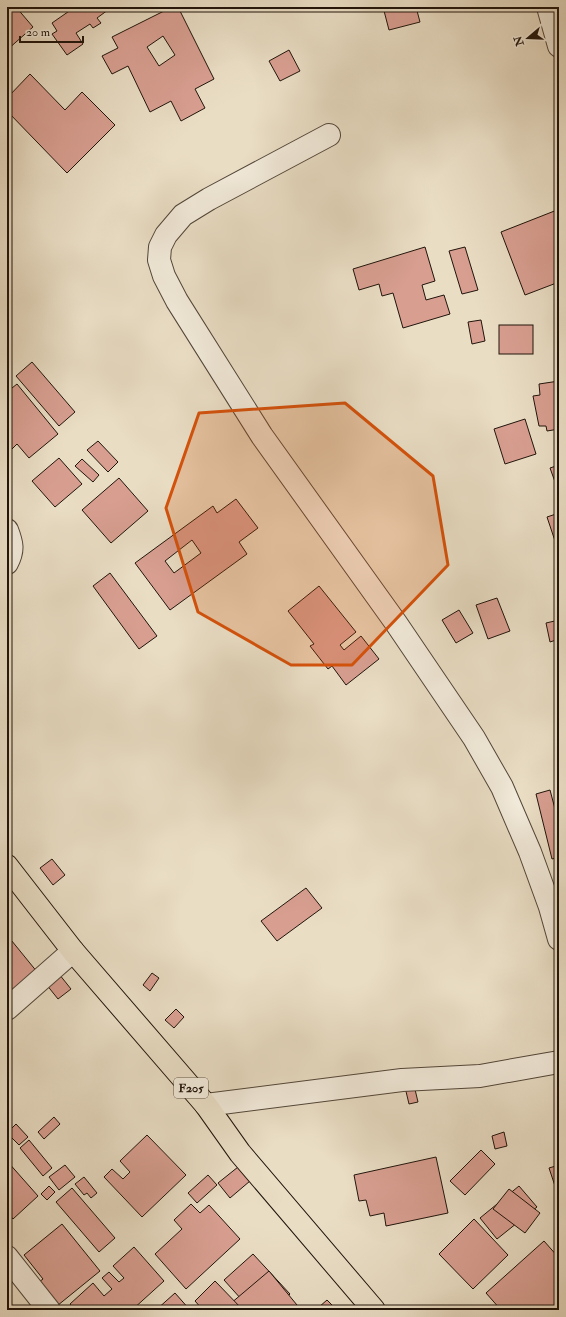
<svg xmlns="http://www.w3.org/2000/svg" width="566" height="1317" viewBox="0 0 566 1317" font-family="'IM FELL Double Pica',serif">
<rect width="100%" height="100%" fill="#e9ddc4"/>
<filter id="stains"><feTurbulence type="fractalNoise" baseFrequency=".005" numOctaves="4"/><feColorMatrix values="0 0 0 0 .2 0 0 0 0 .09 0 0 0 0 .02 0 0 0 .5 -.17"/></filter>
<radialGradient id="worn" r=".72"><stop offset=".6" stop-color="#630" stop-opacity="0"/><stop offset="1" stop-color="#630" stop-opacity=".3"/></radialGradient>
<g fill="#d89f91" stroke="#20140b" fill-rule="evenodd">
<path d="M7 7H16L33 27 7 50Z"/>
<path d="M75 7H112L97 18 101 23 93 28 90 24 76 33 83 44 67 55 52 34 57 31 52 23Z"/>
<path d="M172 7H178L214 79 195 89 205 108 181 121 171 101 150 112 128 66 112 74 102 56 118 48 112 37ZM163 36 175 55 159 66 147 47Z"/>
<path d="M383 7H416L420 22 389 30Z"/>
<path d="M289 50 300 71 280 81 269 61Z"/>
<path d="M30 74 65 110 82 92 115 125 67 173 7 111V98Z"/>
<path d="M557 210 559 215V282L525 295 501 232Z"/>
<path d="M425 247 435 281 422 285 426 300 444 295 450 314 403 328 393 293 382 296 379 284 359 290 353 269Z"/>
<path d="M465 247 478 290 462 294 449 251Z"/>
<path d="M481 320 485 341 472 344 468 322Z"/>
<rect x="499" y="325" width="34" height="29"/>
<path d="M32 362 75 412 59 426 16 376Z"/>
<path d="M559 381V429L547 431 546 426H539L533 396 540 395 539 384Z"/>
<path d="M17 384 58 434 29 458 17 444 12 449 7 444V392Z"/>
<path d="M525 419 536 454 505 464 494 429Z"/>
<path d="M98 441 118 462 108 472 87 450Z"/>
<path d="M59 458 82 484 55 507 32 481Z"/>
<path d="M82 459 99 475 93 482 75 466Z"/>
<path d="M559 465V493L550 468Z"/>
<path d="M119 478 148 511 111 543 82 510Z"/>
<path d="M236 499 258 528 239 542 247 554 170 610 135 563 213 506 217 513ZM192 540 201 553 174 573 165 561Z"/>
<path d="M559 513V549L558 550 547 517Z"/>
<path d="M110 573 157 636 139 649 93 586Z"/>
<path d="M319 586 356 632 340 645 344 650 361 636 379 659 346 685 332 666 328 669 310 646 314 644 288 611Z"/>
<path d="M497 598 510 631 488 639 476 605Z"/>
<path d="M459 610 473 633 456 643 442 620Z"/>
<path d="M559 620V639L550 642 546 623Z"/>
<path d="M550 790 559 824V857L552 859 536 794Z"/>
<path d="M52 859 65 875 53 885 40 868Z"/>
<path d="M306 888 322 908 277 941 261 921Z"/>
<path d="M7 935 38 973 7 999Z"/>
<path d="M152 973 159 978 150 991 143 985Z"/>
<path d="M59 974 71 989 58 999 46 984Z"/>
<path d="M176 1009 184 1017 174 1028 165 1020Z"/>
<path d="M413 1081 418 1102 409 1104 404 1083Z"/>
<path d="M54 1117 60 1124 44 1139 38 1132Z"/>
<path d="M16 1124 28 1137 19 1145 7 1133Z"/>
<path d="M504 1132 507 1146 495 1149 492 1136Z"/>
<path d="M147 1135 186 1175 142 1217 104 1177 112 1169 123 1179 130 1172 120 1161Z"/>
<path d="M29 1140 52 1168 43 1176 20 1148Z"/>
<path d="M481 1150 495 1164 465 1195 450 1181Z"/>
<path d="M436 1157 448 1213 386 1226 384 1213 370 1216 366 1200 359 1201 354 1175Z"/>
<path d="M7 1161 38 1196 13 1219 7 1212Z"/>
<path d="M65 1165 75 1177 59 1190 49 1177Z"/>
<path d="M559 1165V1198L549 1168Z"/>
<path d="M238 1167 250 1181 230 1198 218 1183Z"/>
<path d="M208 1175 217 1185 197 1203 188 1193Z"/>
<path d="M84 1177 97 1193 91 1198 87 1193 84 1195 75 1184Z"/>
<path d="M49 1186 55 1192 47 1200 41 1194Z"/>
<path d="M519 1186 537 1207 497 1239 480 1218Z"/>
<path d="M72 1188 115 1238 99 1252 56 1202Z"/>
<path d="M509 1189 540 1213 525 1233 493 1209Z"/>
<path d="M191 1204 200 1213 209 1205 240 1239 186 1289 155 1254 182 1229 174 1220Z"/>
<path d="M474 1219 508 1255 473 1289 439 1254Z"/>
<path d="M62 1224 100 1271 52 1310 31 1288 43 1279 24 1255Z"/>
<path d="M544 1241 559 1258V1310H501L486 1293Z"/>
<path d="M134 1247 164 1281 132 1310H75L70 1304 93 1283 104 1296 112 1289 102 1278 109 1272 119 1282 124 1278 113 1266Z"/>
<path d="M253 1254 290 1294 273 1310H251L224 1280Z"/>
<path d="M269 1271 297 1305 291 1310H235L230 1304Z"/>
<path d="M215 1281 243 1310H203L195 1301Z"/>
<path d="M175 1293 190 1310H156Z"/>
<path d="M327 1300 337 1310H322L319 1307Z"/>
</g>
<g fill="none" stroke-linecap="round" stroke-linejoin="round">
<g stroke="#524639" stroke-width="24">
<g id="minor">
<path d="M548 7 559 46"/>
<path d="M329 135 209 199 183 215 166 235 160 247 159 260 164 276 177 301 262 436 396 623 474 738 502 787 530 852 550 907 559 939"/>
<path d="M7 530C12 543 14 550 7 563"/>
<path d="M7 1009 73 951"/>
<path d="M206 1105 402 1080 480 1076 559 1062"/>
<path d="M7 1257 49 1310"/>
</g>
</g>
<g stroke="#20140b" stroke-width="24">
<path id="major" d="M7 866 73 951 206 1105 240 1153 374 1310"/>
</g>
<use href="#minor" stroke="#f1e9d9" stroke-width="22"/>
<use href="#major" stroke="#e9ddc4" stroke-width="22"/>
</g>
<path fill="#d4520c" fill-opacity="0.2" stroke="#d4520c" stroke-width="3" stroke-linejoin="round" d="M345 403 433 476 448 565 352 665H291L198 612 166 508 199 413Z"/>
<g text-anchor="middle" stroke-width="3" stroke-linejoin="round" paint-order="stroke">
<rect fill="#f1e9d9" stroke="#5f5449" stroke-width="1" x="174" y="1078" width="34" height="20" rx="3"/>
<g font-size="12" font-weight="bold" fill="#20140b">
<text x="191" y="1092">F205</text>
</g>
</g>
<rect width="566" height="1317" fill="none" stroke="#e9ddc4" stroke-width="24"/>
<rect x="8" y="8" width="550" height="1301" fill="none" stroke="#20140b" stroke-width="2"/>
<rect x="12" y="12" width="542" height="1293" fill="none" stroke="#20140b"/>
<g transform="translate(528 38) rotate(251)" stroke="#f1e9d9" stroke-width="3" paint-order="stroke">
<path d="M0-3L7 15L0 10L-7 15Z" fill="#20140b"/>
<text y="-6" font-size="11" font-weight="bold" text-anchor="middle" fill="#20140b">N</text>
</g>
<path d="M20 36v6h63v-6" fill="none" stroke="#20140b" stroke-width="2"/>
<text x="26" y="36" font-size="12" fill="#20140b" stroke="#f1e9d9" stroke-width="3" paint-order="stroke">20 m</text>
<rect width="100%" height="100%" filter="url(#stains)"/>
<rect width="100%" height="100%" fill="url(#worn)"/>
</svg>
